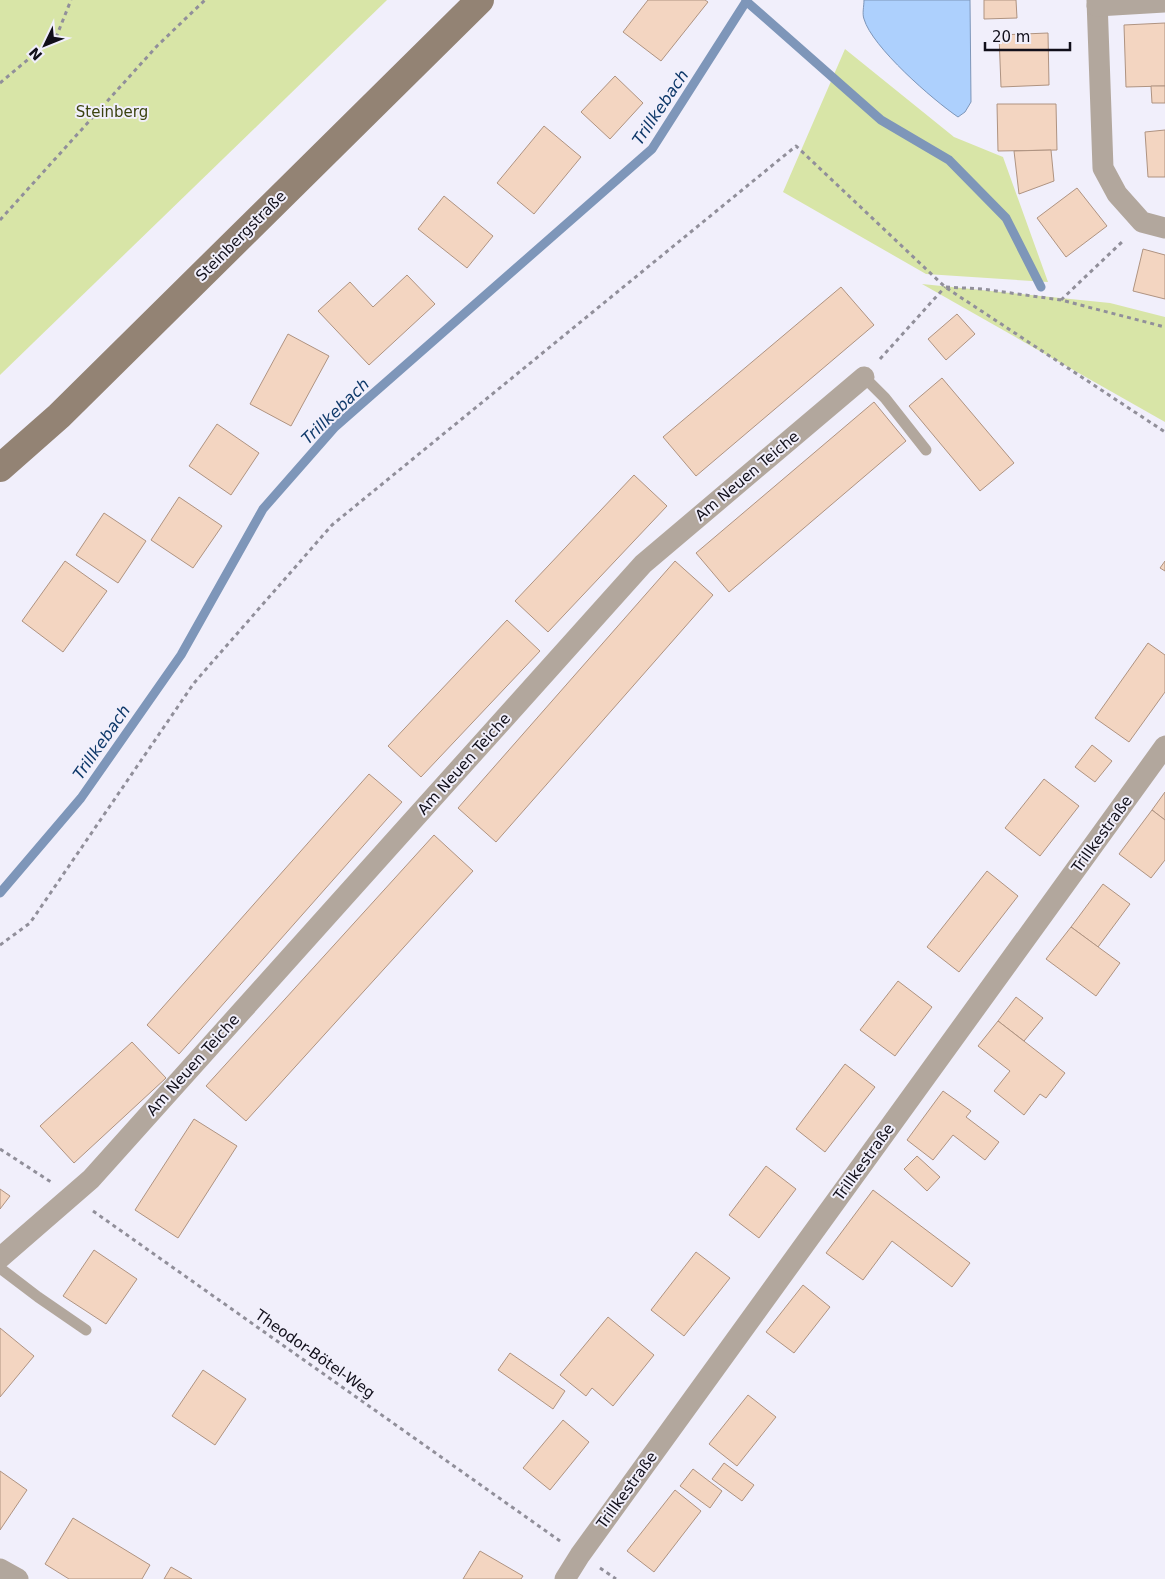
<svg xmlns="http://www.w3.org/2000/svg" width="1165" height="1579" viewBox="0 0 1165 1579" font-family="'DejaVu Sans',sans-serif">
<rect width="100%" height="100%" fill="#f1effb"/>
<g fill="#d8e5a7">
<path d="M0 0H387L0 375Z"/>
<path d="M845 49 954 137 1003 157 1048 282 926 274 783 192Z"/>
<path d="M922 284 1110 303 1165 317V422Z"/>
</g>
<path fill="#add0fd" stroke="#7e96b9" d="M864 0H970L971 102 965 112 958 117C933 100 872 47 864 19 862 14 864 6 864 0Z"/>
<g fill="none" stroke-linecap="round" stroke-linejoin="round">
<g stroke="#7e96b9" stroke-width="9">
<path d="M746 1 881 120 949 160 1006 218 1041 287"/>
<path d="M0 893 81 798 181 655 263 509 335 427 652 149 747 0"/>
</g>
</g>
<g fill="#f3d5c1" stroke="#af9381">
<path d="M648 0H705L708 2 661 61 623 32Z"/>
<path d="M984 0H1016L1017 18 984 19Z"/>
<path d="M1165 23V86L1126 87 1124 25Z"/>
<path d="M1048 33 1049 85 1001 87 999 35Z"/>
<path d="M615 76 643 103 610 139 581 112Z"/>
<path d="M1151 86H1165V103H1152Z"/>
<path d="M997 104H1056L1057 150 998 151Z"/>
<path d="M544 126 581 157 534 214 497 183Z"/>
<path d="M1165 130V177H1148L1145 132Z"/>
<path d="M1051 150 1054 181 1019 194 1014 151Z"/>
<path d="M1077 188 1107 226 1066 257 1037 218Z"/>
<path d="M444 196 493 236 467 268 418 229Z"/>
<path d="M1143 249 1165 255V299L1133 291Z"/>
<path d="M407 275 435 304 369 365 318 311 350 282 373 307Z"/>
<path d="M841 287 874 325 696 476 663 437Z"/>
<path d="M957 314 975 334 946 360 928 339Z"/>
<path d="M288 334 329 356 291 426 250 404Z"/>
<path d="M942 378 1014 463 980 491 909 406Z"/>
<path d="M874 402 906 441 729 592 696 553Z"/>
<path d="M217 424 259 453 231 495 189 466Z"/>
<path d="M634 475 667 506 548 632 515 601Z"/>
<path d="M179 497 222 526 193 568 151 540Z"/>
<path d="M104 513 146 541 118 583 76 555Z"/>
<path d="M65 561 107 591 63 652 22 621Z"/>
<path d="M675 561 713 595 496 842 458 808Z"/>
<path d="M1165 561V571L1160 568Z"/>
<path d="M507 620 540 651 421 777 388 746Z"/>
<path d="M1148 643 1165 655V692L1129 742 1095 718Z"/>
<path d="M1092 745 1112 761 1095 782 1075 767Z"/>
<path d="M369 774 402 802 179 1054 147 1025Z"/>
<path d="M1044 779 1079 806 1040 856 1005 828Z"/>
<path d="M1165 792V820L1152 810Z"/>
<path d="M1152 810 1165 820V860L1151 878 1119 854Z"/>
<path d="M434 835 473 871 246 1121 206 1086Z"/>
<path d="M987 871 1018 896 959 972 927 947Z"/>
<path d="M1103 884 1130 904 1098 947 1071 927Z"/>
<path d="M1071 927 1120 963 1096 996 1046 959Z"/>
<path d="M898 981 932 1007 895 1056 860 1030Z"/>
<path d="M1016 997 1043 1018 1024 1041 998 1021Z"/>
<path d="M998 1021 1065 1073 1046 1098 1040 1094 1024 1115 994 1091 1010 1071 978 1046Z"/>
<path d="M132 1042 166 1078 74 1163 40 1126Z"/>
<path d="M845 1064 875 1087 825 1152 796 1129Z"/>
<path d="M943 1091 971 1111 966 1117 999 1142 985 1160 953 1135 933 1160 907 1140Z"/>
<path d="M194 1119 237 1146 178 1238 135 1210Z"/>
<path d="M917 1156 940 1177 927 1191 904 1169Z"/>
<path d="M766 1166 796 1189 759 1238 729 1215Z"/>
<path d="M0 1189 10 1196 0 1209Z"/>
<path d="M873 1190 970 1263 952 1287 892 1241 863 1280 826 1253Z"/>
<path d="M94 1250 137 1279 106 1324 63 1296Z"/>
<path d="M696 1252 730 1278 684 1336 651 1310Z"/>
<path d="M803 1285 830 1307 794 1353 766 1332Z"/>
<path d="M608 1317 654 1355 613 1406 592 1388 586 1396 560 1375Z"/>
<path d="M0 1328 34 1356 0 1397Z"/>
<path d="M510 1353 565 1391 553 1409 498 1370Z"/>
<path d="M203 1370 246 1399 215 1445 172 1416Z"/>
<path d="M748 1395 776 1417 737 1466 709 1444Z"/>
<path d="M563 1420 589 1442 550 1490 523 1468Z"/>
<path d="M724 1463 754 1485 742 1501 712 1479Z"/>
<path d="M693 1469 722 1491 710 1508 680 1486Z"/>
<path d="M0 1471 27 1490 0 1530Z"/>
<path d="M675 1490 701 1511 654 1572 627 1551Z"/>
<path d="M73 1518 150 1565 142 1579H69L45 1564Z"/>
<path d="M480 1551 523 1576 521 1579H463Z"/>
<path d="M171 1567 192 1579H164Z"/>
</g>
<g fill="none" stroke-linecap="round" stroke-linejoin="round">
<g stroke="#918f9a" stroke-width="3" stroke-dasharray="4 4" stroke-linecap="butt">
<path d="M0 83 57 35 71 0"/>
<path d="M0 220 157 46 205 0"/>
<path d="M946 287 982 289 1061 300 1165 327"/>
<path d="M1061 300 1124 240"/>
<path d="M880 359 945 287"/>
<path d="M0 945 30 923 194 683 332 525 796 146 945 287 1165 432"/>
<path d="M0 1149 51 1182"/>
<path d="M93 1211 560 1541"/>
<path d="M600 1568 616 1579"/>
</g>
<g stroke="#b2a79d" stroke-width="11">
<path d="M864 377 885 398 926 450"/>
<path d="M0 1268 38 1297 86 1330"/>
</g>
<g stroke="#b2a79d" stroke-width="21">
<path d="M1097 0 1103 168 1117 194 1142 222 1165 228"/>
<path d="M1097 6 1165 2"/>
<path d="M0 1258 91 1179 643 564 864 377"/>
<path d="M0 1569 18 1579"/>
<path d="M565 1579 580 1555 1165 746"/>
</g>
<path stroke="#938374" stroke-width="28" d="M0 468 59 416 480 0"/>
</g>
<g text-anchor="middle" stroke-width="4" stroke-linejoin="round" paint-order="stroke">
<g font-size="15" fill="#3b430f" stroke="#f1effb">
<text x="112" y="117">Steinberg</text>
</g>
<g font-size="15" fill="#110f1a" stroke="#f1effb">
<text transform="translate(241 236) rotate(-45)" y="5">Steinbergstraße</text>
<text transform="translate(747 476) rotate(-40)" y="5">Am Neuen Teiche</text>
<text transform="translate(464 764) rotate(-48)" y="5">Am Neuen Teiche</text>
<text transform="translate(1102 834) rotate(-54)" y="5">Trillkestraße</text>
<text transform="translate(193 1065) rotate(-48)" y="5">Am Neuen Teiche</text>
<text transform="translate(864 1162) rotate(-54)" y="5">Trillkestraße</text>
<text transform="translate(315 1354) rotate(35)" y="5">Theodor-Bötel-Weg</text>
<text transform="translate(627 1490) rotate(-54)" y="5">Trillkestraße</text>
</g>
<g font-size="16" font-style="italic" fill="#0f396a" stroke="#f1effb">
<text transform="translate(660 107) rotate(-56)" y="6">Trillkebach</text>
<text transform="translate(335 411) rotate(-44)" y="6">Trillkebach</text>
<text transform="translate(101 742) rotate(-55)" y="6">Trillkebach</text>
</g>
</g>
<g transform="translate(45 45) rotate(227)" stroke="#f1effb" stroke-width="4" paint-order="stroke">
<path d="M0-4L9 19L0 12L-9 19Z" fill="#110f1a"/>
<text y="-8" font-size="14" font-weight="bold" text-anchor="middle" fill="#110f1a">N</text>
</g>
<path d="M985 42v8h85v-8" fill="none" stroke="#110f1a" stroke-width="2.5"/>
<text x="992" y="42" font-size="15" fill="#110f1a" stroke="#f1effb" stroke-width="4" paint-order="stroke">20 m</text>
</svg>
